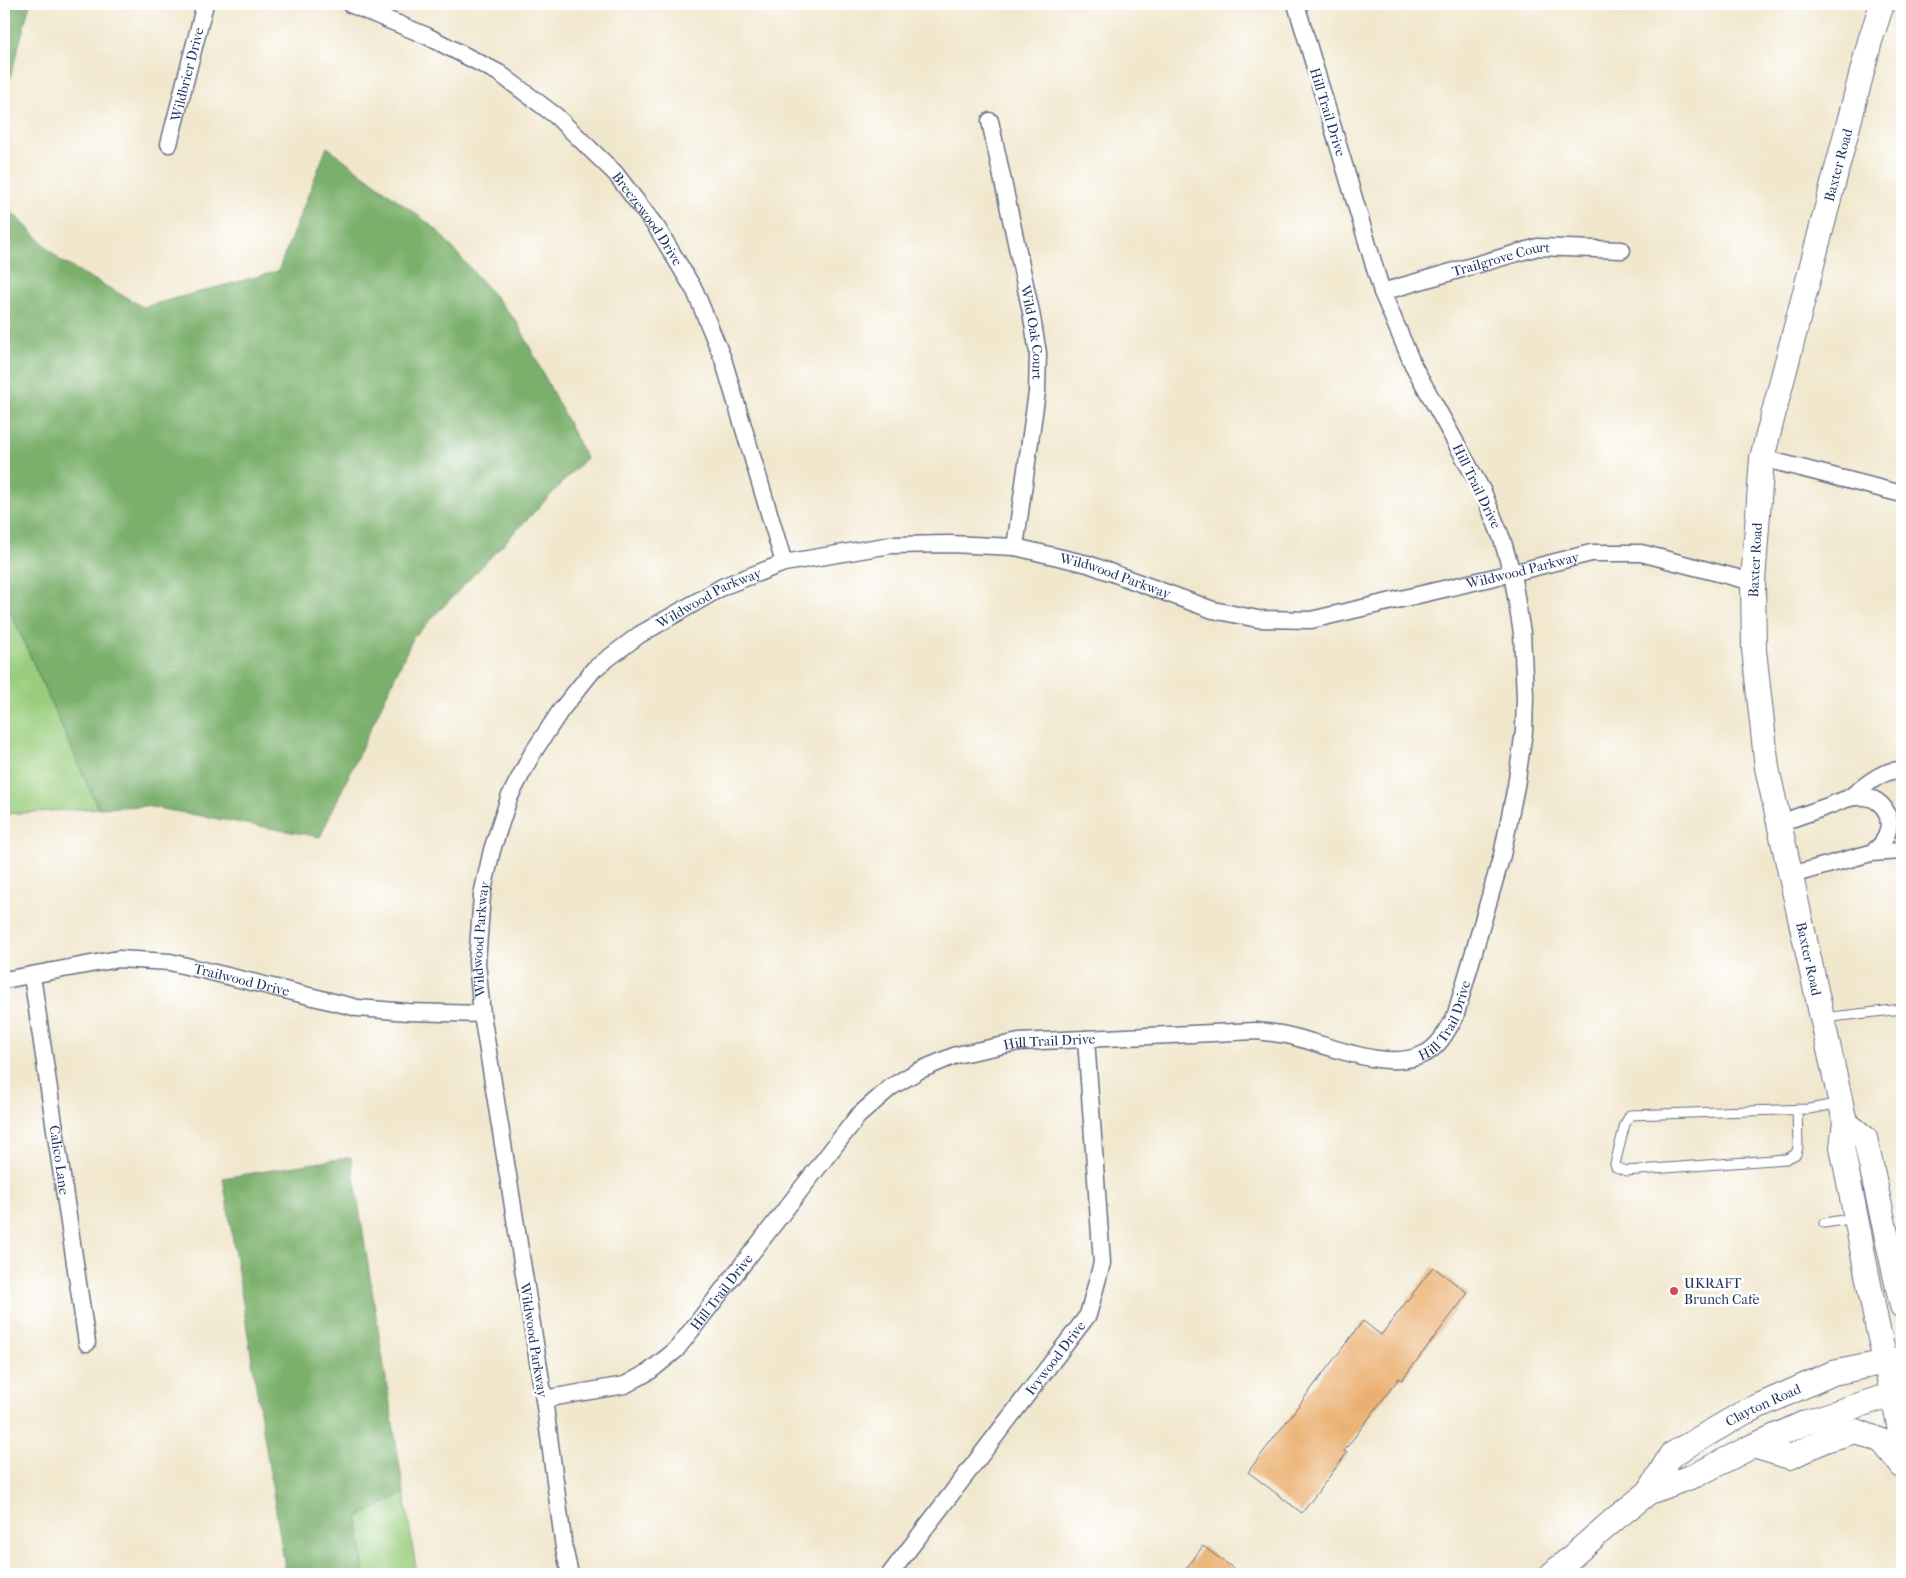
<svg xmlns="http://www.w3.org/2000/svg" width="1906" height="1578" viewBox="0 0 1906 1578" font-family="'IM FELL French Canon',serif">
<rect width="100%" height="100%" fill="#fff"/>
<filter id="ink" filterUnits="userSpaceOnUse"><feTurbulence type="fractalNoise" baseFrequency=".02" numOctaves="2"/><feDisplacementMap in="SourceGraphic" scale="10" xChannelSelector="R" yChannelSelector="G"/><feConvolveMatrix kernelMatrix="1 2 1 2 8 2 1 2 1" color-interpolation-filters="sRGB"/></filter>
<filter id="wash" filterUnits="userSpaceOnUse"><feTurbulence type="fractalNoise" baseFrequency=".0096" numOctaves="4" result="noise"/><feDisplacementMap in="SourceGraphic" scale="20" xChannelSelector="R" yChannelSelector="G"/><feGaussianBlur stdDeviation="1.12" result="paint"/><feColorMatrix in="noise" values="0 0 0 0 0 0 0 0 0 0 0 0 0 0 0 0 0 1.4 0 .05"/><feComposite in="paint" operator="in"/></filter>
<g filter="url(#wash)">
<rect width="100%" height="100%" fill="#f1e7cd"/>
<g fill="#99cd7d" stroke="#5a7e6e">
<path d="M4 597 98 808 4 814Z"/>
<path d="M404 1493 417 1574H364L358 1517Z"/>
</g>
<g fill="#7ab06c" stroke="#4a7065">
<path d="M4 4H30L8 86 9 209 61 261 143 307 278 271 327 147 436 229 517 322 586 458 413 638 320 837 145 806 98 808 4 597Z"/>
<path d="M351 1157 404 1493 358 1517 364 1574H286L223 1178Z"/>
</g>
<g id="blocks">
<g fill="#ebb071">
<path d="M1433 1267 1468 1293 1402 1380 1399 1378 1344 1451 1347 1453 1302 1513 1248 1472 1363 1321 1381 1335Z"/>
<path d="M1203 1546 1241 1574H1182Z"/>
</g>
</g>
</g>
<g filter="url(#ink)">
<use href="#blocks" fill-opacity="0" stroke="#666f85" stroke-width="1"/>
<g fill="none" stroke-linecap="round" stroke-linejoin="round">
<g stroke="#666f85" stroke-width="11">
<g id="lane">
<path d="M1823 1018 1902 1009"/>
<path d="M1797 1109 1798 1147 1796 1154 1786 1159 1626 1171 1616 1167 1615 1164 1625 1124 1630 1115 1809 1109 1841 1103"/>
<path d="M1824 1223 1856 1218"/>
</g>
</g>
<g stroke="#666f85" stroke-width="19">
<g id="street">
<path id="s1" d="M350 4 427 36 499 73 556 116 615 173 657 228 695 291 723 359 784 563"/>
<path id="s2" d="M990 121 1031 312 1038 353 1037 392 1015 547"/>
<path id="s3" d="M169 144 205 4"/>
<path id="s4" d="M1382 292 1538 247 1622 250"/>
<path d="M1762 458 1902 494"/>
<path d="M1850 797C1865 786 1882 769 1902 770"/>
<path d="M1780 823C1797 817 1814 811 1831 805 1839 802 1848 797 1857 797 1891 794 1901 834 1871 853"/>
<path d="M1791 875 1871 853 1902 851"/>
<path id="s5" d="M32 976 87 1343"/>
<path id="s6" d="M4 980 118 959 170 962 358 1008 408 1012 482 1014"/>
<path id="s7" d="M544 1399 625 1385 650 1371 676 1350 858 1116 891 1087 918 1071 956 1055 1019 1042 1256 1031C1266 1032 1276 1033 1286 1035 1325 1043 1385 1073 1424 1054 1439 1047 1447 1031 1455 1017L1502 855 1516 786 1524 731 1525 696 1522 633 1512 573 1502 539 1483 492 1413 365 1382 292 1296 4"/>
<path id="s8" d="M570 1574 564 1548 544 1399 482 1014 477 962 482 895 492 850 509 798 532 754 561 710 594 669 639 635 724 586 784 563 891 545 950 544 1015 547 1088 564 1213 610 1258 619 1311 620 1512 573 1591 553H1641L1753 582"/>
<path id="s9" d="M890 1574 1088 1315 1102 1263 1086 1039"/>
</g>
</g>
<g stroke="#666f85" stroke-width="26">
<g id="secondary">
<path id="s10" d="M1882 4 1870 41 1762 458 1753 582 1754 650 1767 768 1845 1122 1842 1147 1877 1325 1898 1419 1902 1447"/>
<path d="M1845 1122 1865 1138 1902 1306"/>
<path d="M1753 1446 1790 1457 1825 1440 1856 1431 1882 1441 1902 1466"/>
<path id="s11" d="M1649 1492 1671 1455 1745 1412 1833 1373 1901 1359"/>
<path d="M1552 1574 1616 1518 1649 1492 1696 1475 1753 1446 1807 1422 1902 1391"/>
</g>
</g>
<use href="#lane" stroke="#fff" stroke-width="9"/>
<use href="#street" stroke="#fff" stroke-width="16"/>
<use href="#secondary" stroke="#fff" stroke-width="24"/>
</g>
</g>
<circle fill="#d1495b" stroke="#fff" stroke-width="2" cx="1674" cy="1291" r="5"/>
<g text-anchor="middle" stroke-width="5" stroke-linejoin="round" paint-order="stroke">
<g font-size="14" fill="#1b2f5e" stroke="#fff">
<text dy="5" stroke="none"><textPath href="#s3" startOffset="72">Wildbrier Drive</textPath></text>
<text transform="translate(1328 112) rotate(73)" y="5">Hill Trail Drive</text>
<text transform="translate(1838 165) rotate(-75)" y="5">Baxter Road</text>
<text dy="5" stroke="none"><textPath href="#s1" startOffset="374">Breezewood Drive</textPath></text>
<text dy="5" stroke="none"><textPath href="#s4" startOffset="124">Trailgrove Court</textPath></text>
<text dy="5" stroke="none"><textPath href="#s2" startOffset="216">Wild Oak Court</textPath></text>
<text transform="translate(1477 486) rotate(64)" y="5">Hill Trail Drive</text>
<text transform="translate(1755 560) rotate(-87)" y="5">Baxter Road</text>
<text dy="5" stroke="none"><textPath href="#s8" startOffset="1918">Wildwood Parkway</textPath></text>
<text dy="5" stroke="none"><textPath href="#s8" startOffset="1498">Wildwood Parkway</textPath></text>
<text dy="5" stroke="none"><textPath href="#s8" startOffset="1078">Wildwood Parkway</textPath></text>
<text dy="5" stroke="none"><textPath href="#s8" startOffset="642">Wildwood Parkway</textPath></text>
<text dy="5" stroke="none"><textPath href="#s10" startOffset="976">Baxter Road</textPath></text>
<text dy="5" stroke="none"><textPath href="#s6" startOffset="242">Trailwood Drive</textPath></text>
<text dy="5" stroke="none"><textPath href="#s7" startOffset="1072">Hill Trail Drive</textPath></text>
<text dy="5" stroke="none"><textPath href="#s7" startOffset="652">Hill Trail Drive</textPath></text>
<text dy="5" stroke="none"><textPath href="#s5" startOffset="186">Calico Lane</textPath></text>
<text dy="5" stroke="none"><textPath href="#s7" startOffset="218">Hill Trail Drive</textPath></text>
<text transform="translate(534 1340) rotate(81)" y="5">Wildwood Parkway</text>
<text dy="5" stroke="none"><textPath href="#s9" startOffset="272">Ivywood Drive</textPath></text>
<text dy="5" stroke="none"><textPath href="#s11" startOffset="148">Clayton Road</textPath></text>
</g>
<g font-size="14" fill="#1b2f5e" stroke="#fff" text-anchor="start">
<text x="1684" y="1288">UKRAFT<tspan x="1684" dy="16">Brunch Cafe</tspan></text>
</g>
</g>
<rect width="1906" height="1578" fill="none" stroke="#fff" stroke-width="20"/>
</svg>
